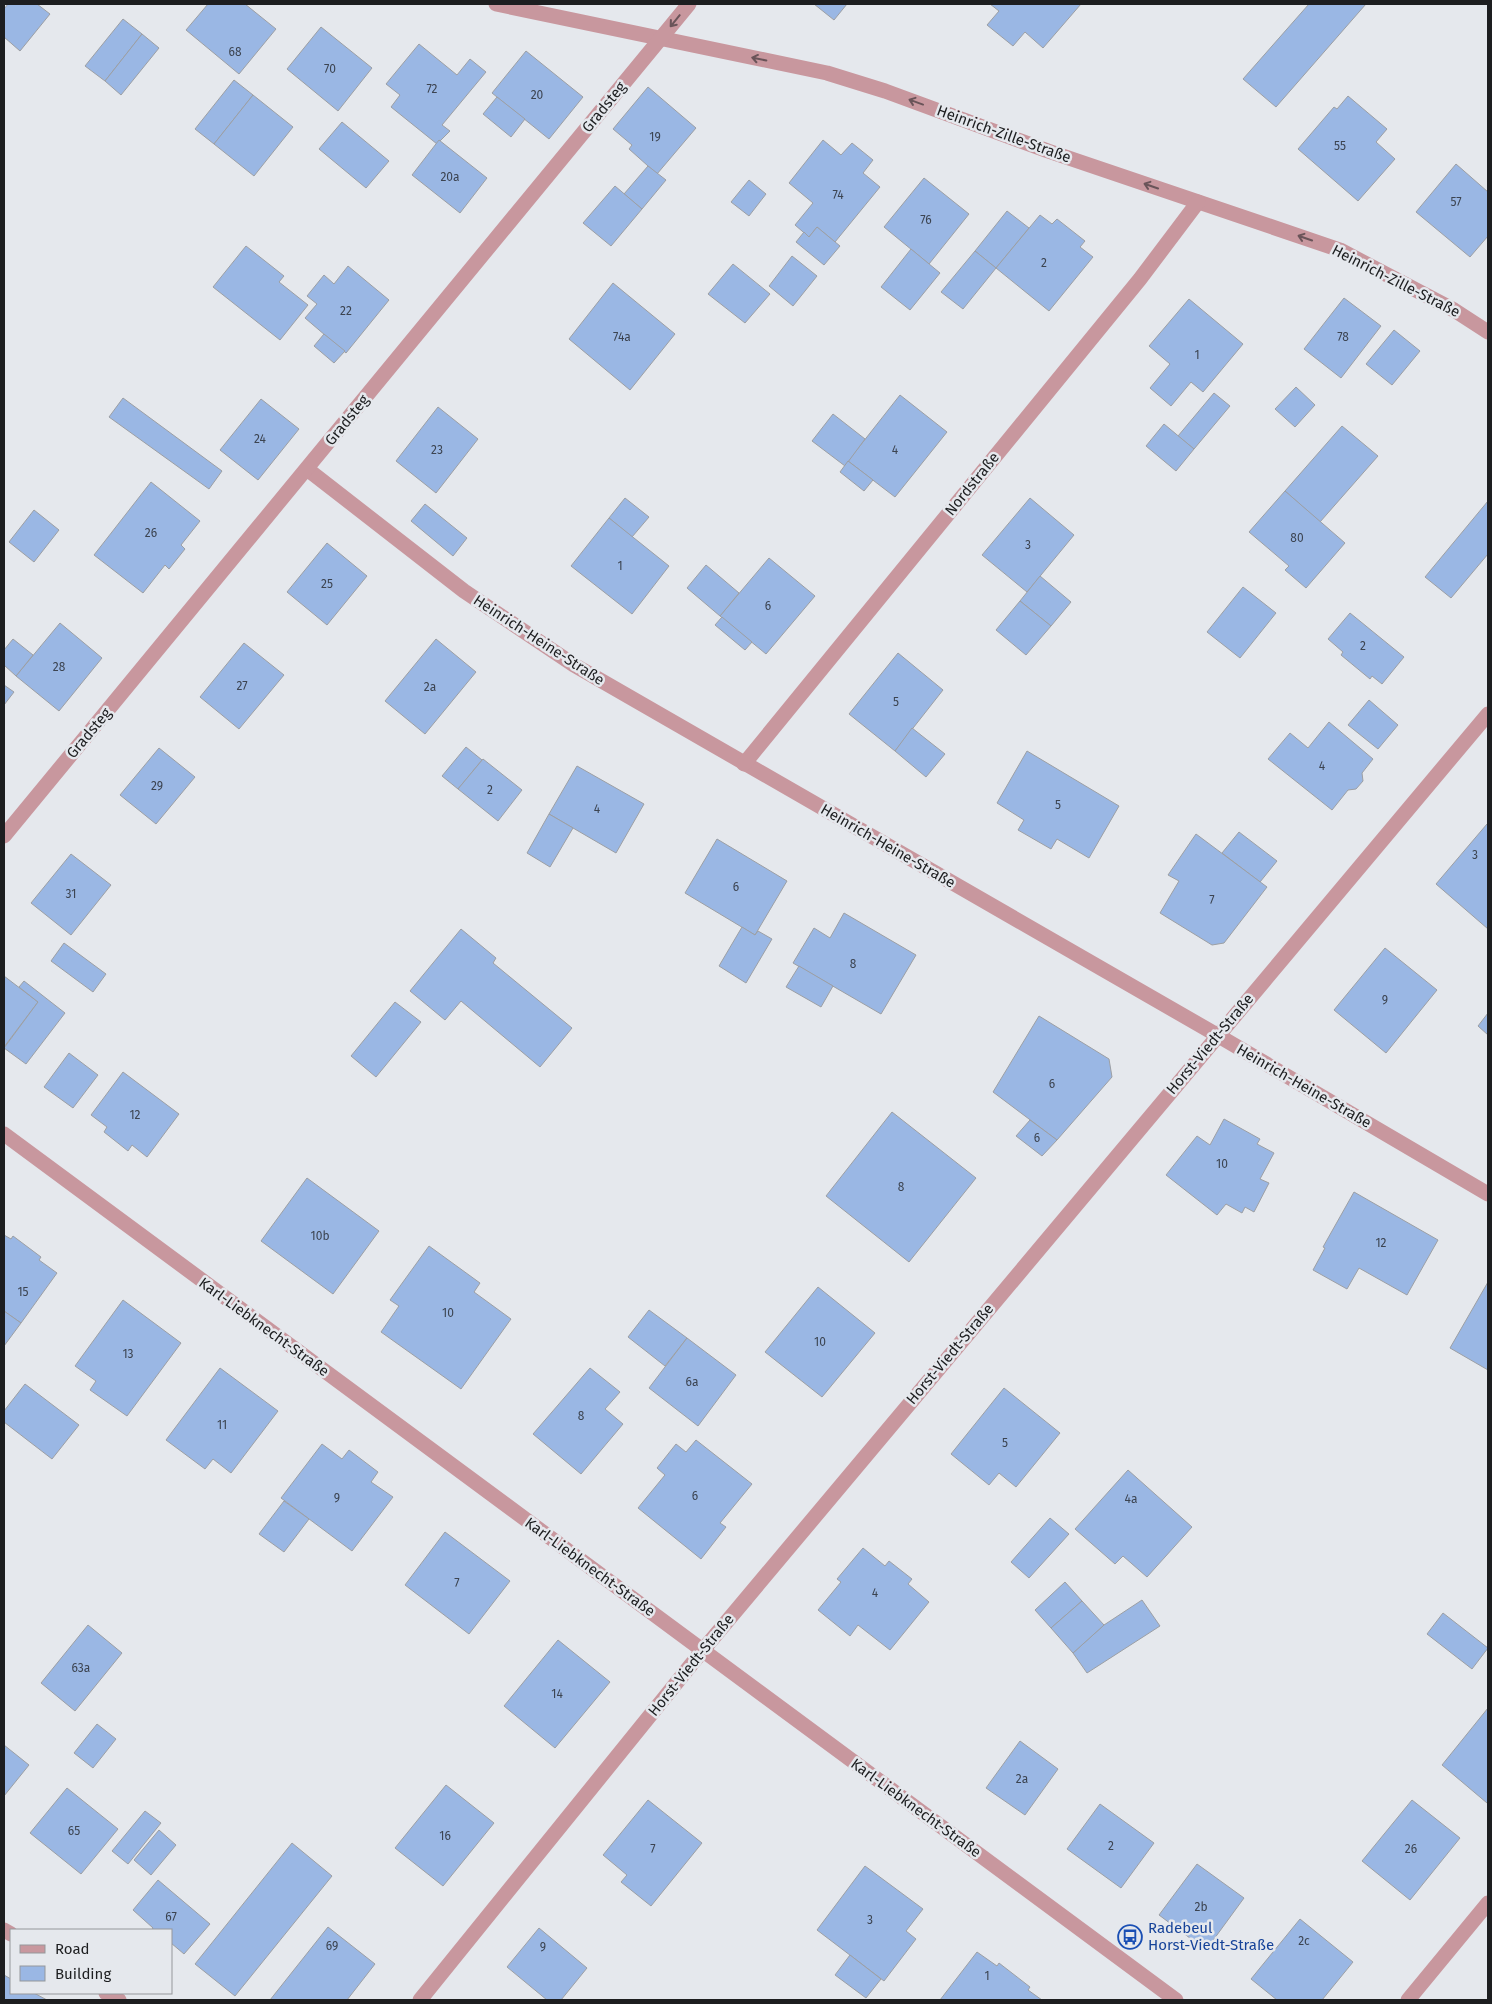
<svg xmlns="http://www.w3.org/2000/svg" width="1492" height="2004" viewBox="0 0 1492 2004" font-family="'Fira Sans',sans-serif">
<rect width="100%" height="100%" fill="#e5e8ed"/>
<g fill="#9ab7e4" stroke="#9c9fa4">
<path d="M8 4H37L50 14 20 51 4 37V9Z"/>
<path d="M208 4H245L276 29 239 74 186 30Z"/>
<path d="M814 4H847L834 20Z"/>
<path d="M990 4H1081L1043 48 1025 32 1013 46 987 25 999 11Z"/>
<path d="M1309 4H1366L1276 107 1243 79Z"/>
<path d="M123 19 142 34 105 81 85 66Z"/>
<path d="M321 27 372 68 338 111 287 69Z"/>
<path d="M142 34 159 48 121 95 105 81Z"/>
<path d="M419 44 457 75 470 59 486 72 442 125 450 131 437 144 391 107 400 95 386 84Z"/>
<path d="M526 51 583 97 549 139 492 93Z"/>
<path d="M234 80 253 95 214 144 195 129Z"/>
<path d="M648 87 696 128 657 174 629 149 632 145 613 129Z"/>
<path d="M253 95 293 127 254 176 214 144Z"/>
<path d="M1348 96 1387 129 1376 142 1395 159 1358 201 1298 149 1334 107 1337 109Z"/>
<path d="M497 97 525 119 511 137 483 114Z"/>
<path d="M342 122 389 161 366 188 319 149Z"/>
<path d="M439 140 487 178 460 213 412 175Z"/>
<path d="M823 140 841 155 852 143 873 160 863 173 880 187 835 242 817 227 809 237 795 225 813 203 789 183Z"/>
<path d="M1456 164 1488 192V236L1470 257 1416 212Z"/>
<path d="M648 166 666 180 642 209 624 194Z"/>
<path d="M924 178 969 214 929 264 884 227Z"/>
<path d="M749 180 766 194 749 216 731 202Z"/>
<path d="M615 186 642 209 611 246 583 223Z"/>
<path d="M1007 211 1029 228 996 268 975 251Z"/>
<path d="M1040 215 1052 224 1057 219 1085 241 1080 247 1093 257 1049 311 996 268Z"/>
<path d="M817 227 840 246 824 265 796 242 804 232 809 237Z"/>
<path d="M246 246 284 276 279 282 308 305 280 340 213 287Z"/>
<path d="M911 249 940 273 910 310 881 287Z"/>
<path d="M975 251 996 268 963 309 941 292Z"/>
<path d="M792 256 817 276 793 306 769 286Z"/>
<path d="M733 264 770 294 745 323 708 294Z"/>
<path d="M348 266 389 300 346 353 305 318 317 304 307 296 324 275 334 284Z"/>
<path d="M613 283 675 334 630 390 569 339Z"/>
<path d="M1344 298 1381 326 1341 378 1304 349Z"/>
<path d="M1189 299 1243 344 1203 392 1191 382 1171 406 1150 388 1170 364 1149 346Z"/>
<path d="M1394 330 1420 351 1392 385 1366 364Z"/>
<path d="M324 334 345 351 334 363 314 346Z"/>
<path d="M1296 387 1315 405 1295 427 1275 409Z"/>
<path d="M1214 393 1230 406 1194 449 1178 436Z"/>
<path d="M900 395 947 432 895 497 848 461Z"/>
<path d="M123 398 222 471 209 489 109 417Z"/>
<path d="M261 399 299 429 258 480 220 450Z"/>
<path d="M438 407 478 439 436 493 396 461Z"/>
<path d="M833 414 865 439 845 466 812 441Z"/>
<path d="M1164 424 1194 449 1176 471 1146 446Z"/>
<path d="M1342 426 1378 456 1320 522 1285 491Z"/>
<path d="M848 461 873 480 864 491 840 472Z"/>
<path d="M151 482 200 521 181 545 185 549 169 569 165 565 143 593 94 555Z"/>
<path d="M1285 491 1345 543 1306 588 1285 570 1289 566 1249 532Z"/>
<path d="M625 498 649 517 632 537 609 518Z"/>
<path d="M1030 498 1074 535 1027 592 982 555Z"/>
<path d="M1488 501V554L1451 598 1425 577Z"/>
<path d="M425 504 467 538 453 556 411 521Z"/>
<path d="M34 510 59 530 34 562 9 542Z"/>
<path d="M609 518 669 566 632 614 571 566Z"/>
<path d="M327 543 367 576 327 625 287 592Z"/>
<path d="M769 558 815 596 766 654 720 616Z"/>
<path d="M706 565 739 593 720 616 687 588Z"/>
<path d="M1040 576 1071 602 1051 626 1020 601Z"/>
<path d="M1243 587 1276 613 1240 658 1207 632Z"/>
<path d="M1020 601 1051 626 1026 655 996 630Z"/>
<path d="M1350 613 1404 657 1382 684 1372 676 1370 679 1341 655 1343 652 1328 639Z"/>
<path d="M722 617 752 642 745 650 715 625Z"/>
<path d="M60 623 102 658 59 711 16 676Z"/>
<path d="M13 639 33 655 16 676 4 665V650Z"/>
<path d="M436 639 476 672 425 734 385 701Z"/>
<path d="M244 643 284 675 239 729 200 697Z"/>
<path d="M898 653 943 690 895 751 849 714Z"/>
<path d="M4 685 14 692 4 705Z"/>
<path d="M1369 700 1398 725 1378 749 1348 725Z"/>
<path d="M1329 722 1373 759 1362 773 1363 781 1356 789 1348 790 1332 810 1268 759 1290 733 1308 748Z"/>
<path d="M912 728 945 754 926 777 895 751Z"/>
<path d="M466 747 482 760 458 789 442 776Z"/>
<path d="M159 748 195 777 156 824 120 795Z"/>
<path d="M1027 751 1119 806 1089 858 1057 839 1051 849 1018 830 1024 820 997 803Z"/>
<path d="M483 759 522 790 498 821 458 789Z"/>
<path d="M577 766 644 804 616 853 549 814Z"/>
<path d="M549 814 573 828 550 867 527 853Z"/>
<path d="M1487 824 1488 825V929L1436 884Z"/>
<path d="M1239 832 1277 861 1260 882 1222 853Z"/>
<path d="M1196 834 1267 887 1224 943 1212 945 1160 913 1179 881 1168 875Z"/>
<path d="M717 839 787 881 755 935 685 893Z"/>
<path d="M71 854 111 885 71 935 31 903Z"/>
<path d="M844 913 916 955 881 1014 793 963 814 928 830 938Z"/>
<path d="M742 927 755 935 758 931 772 939 746 983 719 966Z"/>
<path d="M461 929 496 958 493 963 572 1028 540 1067 461 1001 445 1020 410 991Z"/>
<path d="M64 943 106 974 93 992 51 961Z"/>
<path d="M1385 948 1437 990 1386 1053 1334 1010Z"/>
<path d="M799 966 833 986 821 1007 786 987Z"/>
<path d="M4 976 38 1002 4 1047Z"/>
<path d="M24 981 65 1013 26 1064 4 1048 38 1002 19 987Z"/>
<path d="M395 1002 421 1022 376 1077 351 1056Z"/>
<path d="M1488 1013V1035L1478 1026Z"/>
<path d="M1039 1016 1109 1059 1112 1077 1057 1140 993 1092Z"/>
<path d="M69 1053 98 1075 73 1108 44 1087Z"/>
<path d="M123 1072 179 1114 147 1157 132 1145 128 1151 104 1132 107 1127 91 1115Z"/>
<path d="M892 1112 976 1178 909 1262 826 1196Z"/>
<path d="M1224 1119 1260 1139 1257 1144 1274 1153 1260 1179 1269 1183 1254 1212 1245 1207 1242 1213 1226 1204 1217 1215 1166 1175 1197 1136 1210 1145Z"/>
<path d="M1030 1120 1057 1140 1042 1156 1016 1136Z"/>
<path d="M307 1178 379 1231 333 1294 261 1241Z"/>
<path d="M1354 1192 1438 1240 1407 1295 1359 1268 1347 1289 1313 1270 1325 1248 1323 1247Z"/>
<path d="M4 1235 11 1239 13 1236 41 1257 39 1260 57 1273 21 1323 4 1311Z"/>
<path d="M429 1246 480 1283 474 1292 511 1319 461 1389 381 1332 399 1306 390 1300Z"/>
<path d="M1488 1282V1370L1450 1348Z"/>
<path d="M818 1287 875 1333 822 1397 765 1352Z"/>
<path d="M123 1300 181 1343 127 1416 90 1390 96 1381 75 1366Z"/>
<path d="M649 1310 687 1338 665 1366 628 1337Z"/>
<path d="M4 1311 21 1323 4 1346Z"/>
<path d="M687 1338 736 1375 698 1426 649 1388Z"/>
<path d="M220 1368 278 1411 231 1473 213 1459 205 1469 166 1440Z"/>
<path d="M590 1368 620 1392 605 1409 623 1424 581 1474 533 1434Z"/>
<path d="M25 1384 79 1425 52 1459 4 1422V1411Z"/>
<path d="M1004 1388 1060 1433 1016 1487 999 1473 989 1485 951 1454Z"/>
<path d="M696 1440 752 1484 720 1523 726 1527 701 1559 638 1508 665 1475 657 1468 676 1444 686 1452Z"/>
<path d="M322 1444 342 1459 349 1450 378 1472 371 1482 393 1497 352 1551 281 1498Z"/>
<path d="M1128 1470 1192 1527 1147 1577 1123 1556 1115 1564 1075 1529Z"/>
<path d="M284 1501 309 1519 284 1552 259 1534Z"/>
<path d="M1050 1518 1069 1534 1029 1578 1011 1562Z"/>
<path d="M445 1532 510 1581 469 1634 405 1585Z"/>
<path d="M863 1548 885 1566 889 1561 912 1579 908 1584 929 1602 890 1650 858 1625 850 1636 818 1610 841 1582 837 1579Z"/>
<path d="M1065 1582 1082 1601 1051 1628 1035 1610Z"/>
<path d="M1142 1600 1160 1626 1087 1673 1073 1653 1104 1625Z"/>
<path d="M1082 1601 1104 1625 1073 1653 1051 1628Z"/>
<path d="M1443 1613 1488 1648 1472 1669 1427 1634Z"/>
<path d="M88 1625 122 1653 75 1711 41 1683Z"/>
<path d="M558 1640 610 1682 555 1748 504 1706Z"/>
<path d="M1488 1708V1801L1487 1803 1442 1765Z"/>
<path d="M97 1724 116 1739 93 1768 74 1753Z"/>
<path d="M1020 1741 1058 1769 1025 1815 986 1788Z"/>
<path d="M4 1745 29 1765 4 1796Z"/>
<path d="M446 1785 494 1823 443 1886 395 1848Z"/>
<path d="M67 1788 118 1829 81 1874 30 1833Z"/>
<path d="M648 1800 702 1843 651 1906 621 1882 627 1875 603 1855Z"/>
<path d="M1412 1800 1460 1838 1410 1900 1362 1861Z"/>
<path d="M1100 1804 1154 1843 1121 1888 1067 1849Z"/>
<path d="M145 1811 161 1823 128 1864 112 1851Z"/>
<path d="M159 1830 176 1845 151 1875 134 1860Z"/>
<path d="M292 1843 332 1876 235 1996 195 1964Z"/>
<path d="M1197 1864 1244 1898 1206 1950 1159 1915Z"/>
<path d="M865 1866 923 1909 906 1931 916 1939 884 1981 817 1930Z"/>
<path d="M158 1880 210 1924 184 1954 171 1943V1930H152L153 1928 133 1910Z"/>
<path d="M1300 1919 1353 1962 1322 2000H1277L1251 1979Z"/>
<path d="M328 1927 375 1964 347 2000H270Z"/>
<path d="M539 1928 587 1968 561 2000H547L507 1967Z"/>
<path d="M977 1952 997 1966 999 1963 1030 1987 1028 1990 1042 2000H940Z"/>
<path d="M850 1955 881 1979 866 1998 835 1975Z"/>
<path d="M4 1975 11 1979V1993H34L47 2000H4Z"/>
</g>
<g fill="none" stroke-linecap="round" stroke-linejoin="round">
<g stroke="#c8979e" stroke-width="15">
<path d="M496 4 827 73 885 91 1048 151 1340 250 1454 310 1488 332"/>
<path d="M307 469 464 591 574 665 1217 1035 1488 1194"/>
<path d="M744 764 1140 279 1198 202"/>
<path d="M4 836 689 4"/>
<path d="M4 1134 1176 2000"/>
<path d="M4 1930 11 1934"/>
<path d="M106 1993 119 2000"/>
<path d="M420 2000 703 1650 1488 714"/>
<path d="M1408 2000 1488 1903"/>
</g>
</g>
<defs><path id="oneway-shaft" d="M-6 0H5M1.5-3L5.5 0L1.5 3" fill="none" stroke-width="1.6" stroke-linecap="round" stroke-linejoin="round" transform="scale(1.25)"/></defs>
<g stroke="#6a5459">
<use href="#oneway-shaft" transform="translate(675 21) rotate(129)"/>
<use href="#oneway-shaft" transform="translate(759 59) rotate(-168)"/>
<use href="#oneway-shaft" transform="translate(916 102) rotate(-160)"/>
<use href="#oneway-shaft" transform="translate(1151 186) rotate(-161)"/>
<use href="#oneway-shaft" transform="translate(1305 238) rotate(-161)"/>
</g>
<defs>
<g id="bus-ring" transform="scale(1.25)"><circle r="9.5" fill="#e5e8ed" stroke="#1a4fb4" stroke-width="1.5"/><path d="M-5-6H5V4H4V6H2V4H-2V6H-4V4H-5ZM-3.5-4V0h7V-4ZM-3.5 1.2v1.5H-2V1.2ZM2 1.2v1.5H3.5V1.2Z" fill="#1a4fb4"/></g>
</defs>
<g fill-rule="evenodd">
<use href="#bus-ring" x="1130" y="1937"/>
</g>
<g text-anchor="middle" stroke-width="5" stroke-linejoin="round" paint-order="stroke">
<g font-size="12" fill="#3c4451">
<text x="235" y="56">68</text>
<text x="330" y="73">70</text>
<text x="432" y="93">72</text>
<text x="537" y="99">20</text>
<text x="655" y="141">19</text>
<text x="1340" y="150">55</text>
<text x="450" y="181">20a</text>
<text x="838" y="199">74</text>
<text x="1456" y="206">57</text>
<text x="926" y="224">76</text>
<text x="1044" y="267">2</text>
<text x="346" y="315">22</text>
<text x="622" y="341">74a</text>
<text x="1343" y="341">78</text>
<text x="1197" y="359">1</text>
<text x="260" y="443">24</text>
<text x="437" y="454">23</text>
<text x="895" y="454">4</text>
<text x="151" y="537">26</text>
<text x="1297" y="542">80</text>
<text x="1028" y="549">3</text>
<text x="620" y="570">1</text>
<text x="327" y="588">25</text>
<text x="768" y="610">6</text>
<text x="1363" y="650">2</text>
<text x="59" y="671">28</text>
<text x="242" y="690">27</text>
<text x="430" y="691">2a</text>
<text x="896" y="706">5</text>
<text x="1322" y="770">4</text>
<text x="157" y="790">29</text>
<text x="490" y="794">2</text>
<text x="1058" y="809">5</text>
<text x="597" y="813">4</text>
<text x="1475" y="859">3</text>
<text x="736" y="891">6</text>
<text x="71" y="898">31</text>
<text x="1212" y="904">7</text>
<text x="853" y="968">8</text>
<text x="1385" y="1004">9</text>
<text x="1052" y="1088">6</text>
<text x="135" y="1119">12</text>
<text x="1037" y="1142">6</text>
<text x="1222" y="1168">10</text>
<text x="901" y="1191">8</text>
<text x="320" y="1240">10b</text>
<text x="1381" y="1247">12</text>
<text x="23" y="1296">15</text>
<text x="448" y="1317">10</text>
<text x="820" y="1346">10</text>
<text x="128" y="1358">13</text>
<text x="692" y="1386">6a</text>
<text x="581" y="1420">8</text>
<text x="222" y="1429">11</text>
<text x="1005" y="1447">5</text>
<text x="695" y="1500">6</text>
<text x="337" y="1502">9</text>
<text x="1131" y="1503">4a</text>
<text x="457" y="1587">7</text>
<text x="875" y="1597">4</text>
<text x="81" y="1672">63a</text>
<text x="557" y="1698">14</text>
<text x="1022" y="1783">2a</text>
<text x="74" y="1835">65</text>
<text x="445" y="1840">16</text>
<text x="1111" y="1850">2</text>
<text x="653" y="1853">7</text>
<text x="1411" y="1853">26</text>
<text x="1201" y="1911">2b</text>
<text x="171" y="1921">67</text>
<text x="870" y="1924">3</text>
<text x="1304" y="1945">2c</text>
<text x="332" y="1950">69</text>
<text x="543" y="1951">9</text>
<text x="987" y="1980">1</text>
</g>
<g font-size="15" fill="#1d1e20" stroke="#e5e8ed">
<text transform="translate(604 107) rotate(-51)" y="5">Gradsteg</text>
<text transform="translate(1004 134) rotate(20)" y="5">Heinrich-Zille-Straße</text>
<text transform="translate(1396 281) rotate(27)" y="5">Heinrich-Zille-Straße</text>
<text transform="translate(347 420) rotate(-51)" y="5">Gradsteg</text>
<text transform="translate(972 484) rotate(-51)" y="5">Nordstraße</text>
<text transform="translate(539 640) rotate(33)" y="5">Heinrich-Heine-Straße</text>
<text transform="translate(89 733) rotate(-50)" y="5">Gradsteg</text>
<text transform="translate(888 846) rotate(30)" y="5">Heinrich-Heine-Straße</text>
<text transform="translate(1210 1044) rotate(-50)" y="5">Horst-Viedt-Straße</text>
<text transform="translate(1304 1086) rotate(30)" y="5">Heinrich-Heine-Straße</text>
<text transform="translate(264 1327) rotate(36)" y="5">Karl-Liebknecht-Straße</text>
<text transform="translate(950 1354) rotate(-50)" y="5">Horst-Viedt-Straße</text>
<text transform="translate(590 1567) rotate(36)" y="5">Karl-Liebknecht-Straße</text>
<text transform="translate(691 1665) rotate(-51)" y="5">Horst-Viedt-Straße</text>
<text transform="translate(916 1808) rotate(36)" y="5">Karl-Liebknecht-Straße</text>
</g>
<g font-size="15" fill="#164399" stroke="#e5e8ed" text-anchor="start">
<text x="1148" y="1933">Radebeul<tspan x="1148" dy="17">Horst-Viedt-Straße</tspan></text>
</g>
</g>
<rect width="1492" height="2004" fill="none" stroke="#1d1e20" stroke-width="10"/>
<rect x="10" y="1929" width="162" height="65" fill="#e5e8ed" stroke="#95979b"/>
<rect x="20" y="1945" width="25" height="8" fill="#c8979e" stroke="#95979b"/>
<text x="55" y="1954" font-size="15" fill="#1d1e20">Road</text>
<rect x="20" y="1966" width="25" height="15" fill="#9ab7e4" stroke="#95979b"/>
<text x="55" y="1979" font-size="15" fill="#1d1e20">Building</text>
</svg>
